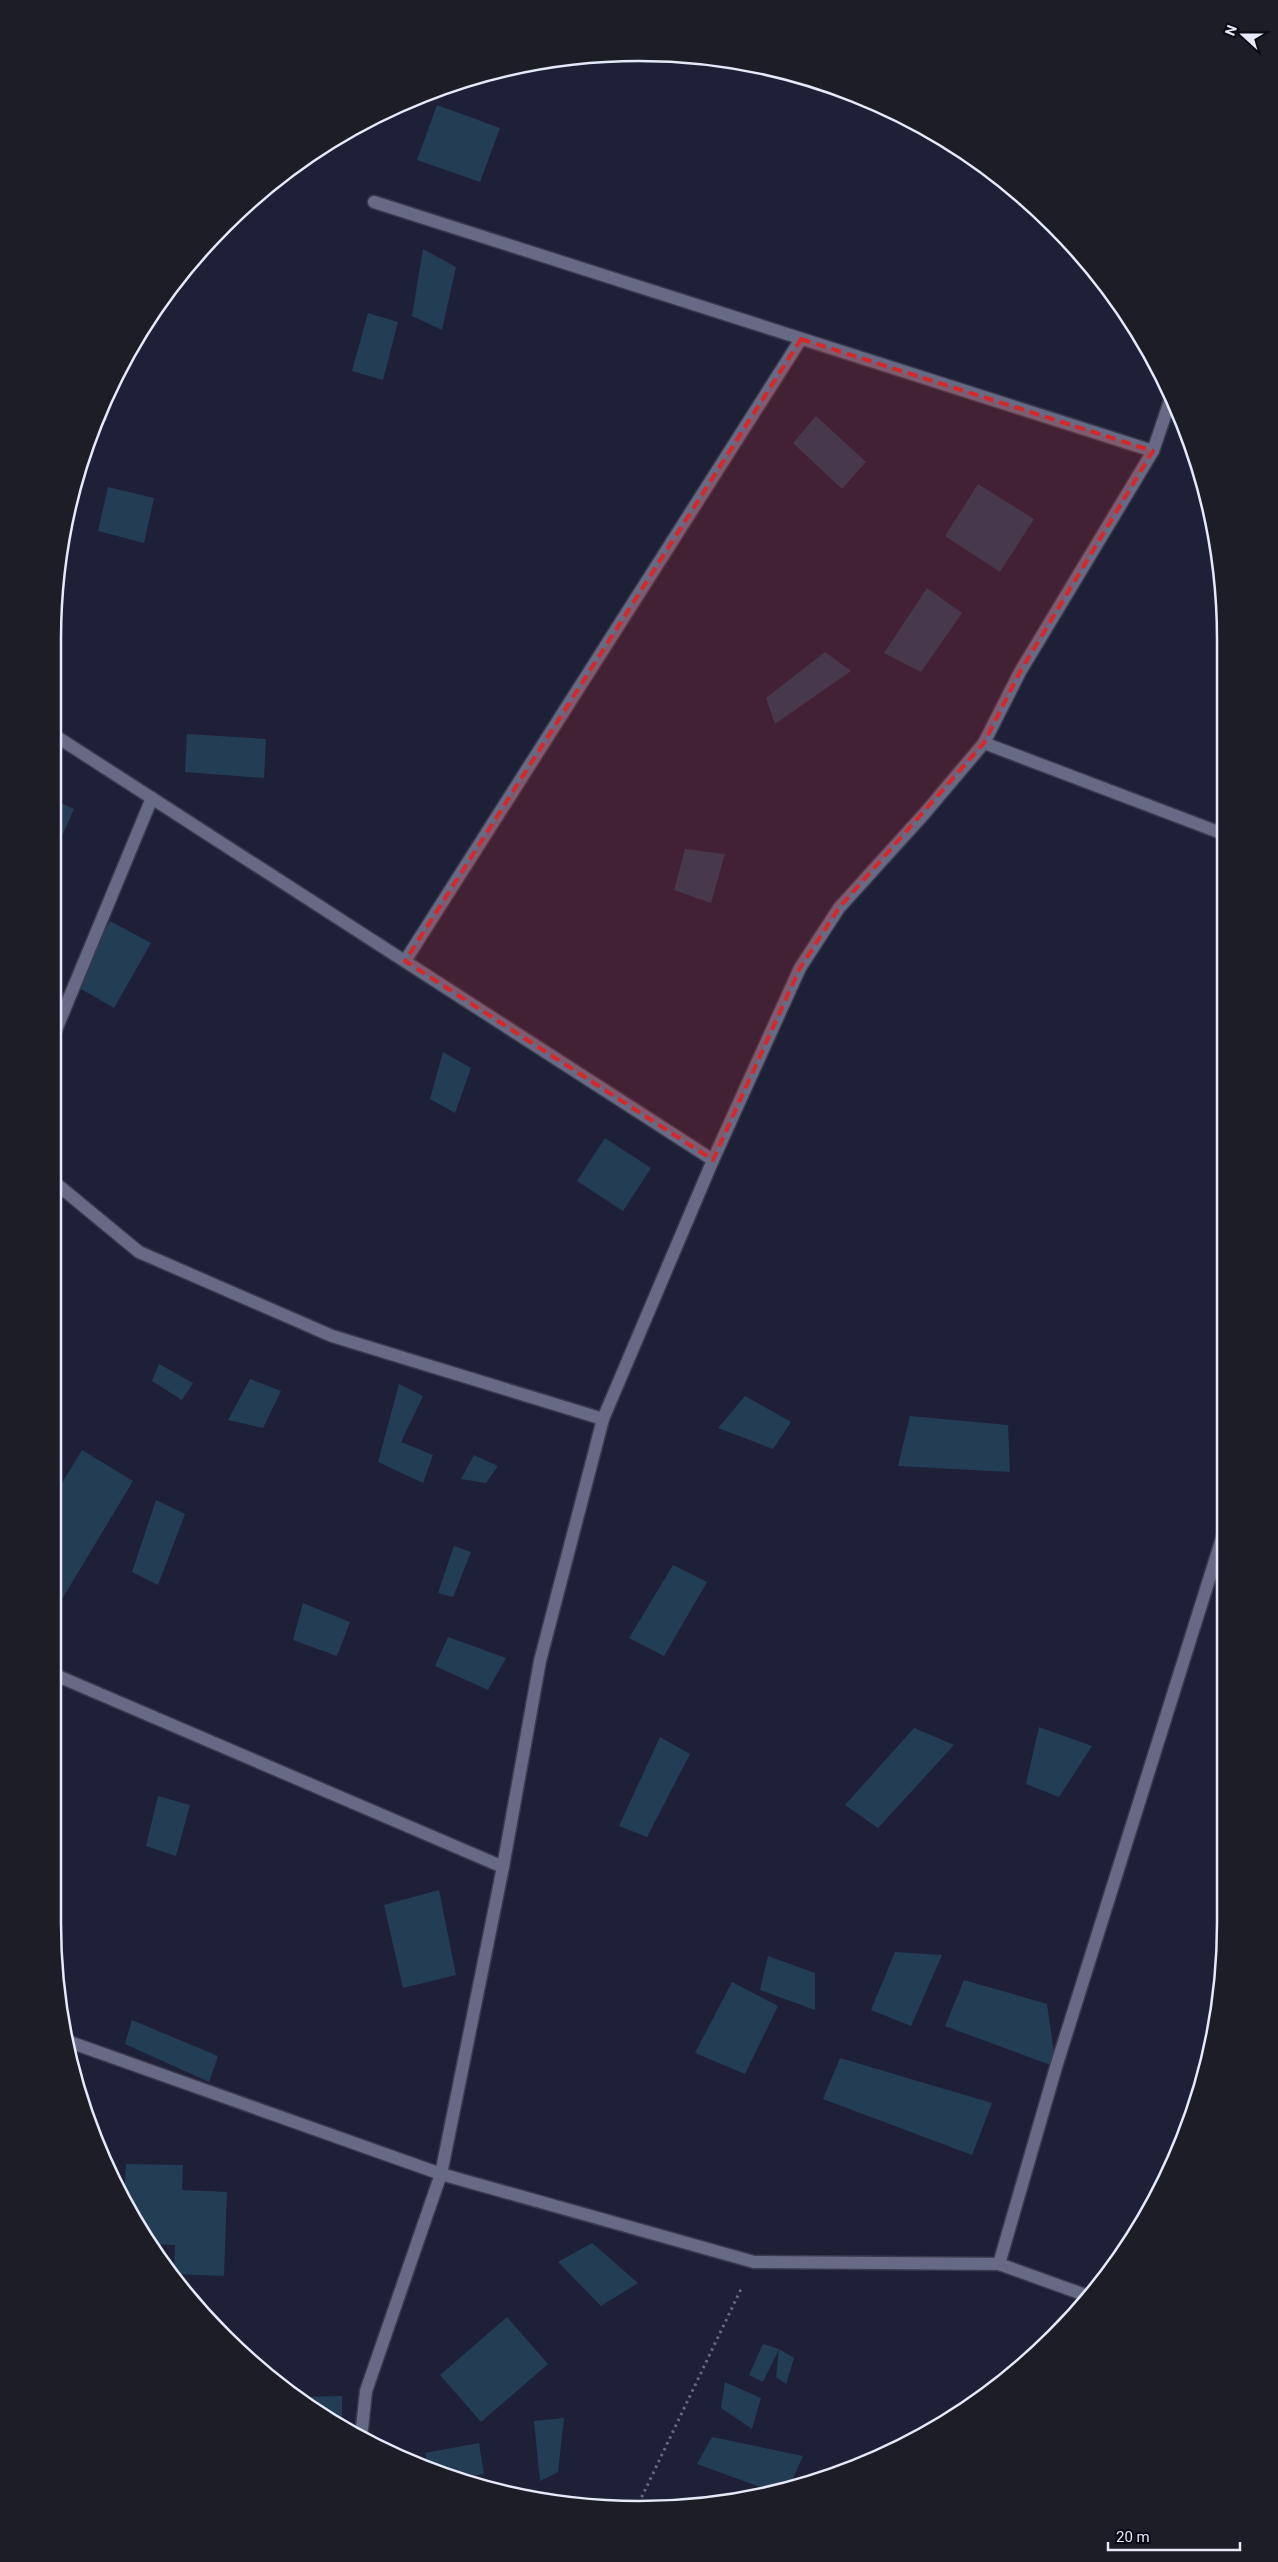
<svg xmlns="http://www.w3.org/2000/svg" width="1278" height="2562" viewBox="0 0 1278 2562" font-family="Roboto,sans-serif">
<rect width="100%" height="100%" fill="#1e2037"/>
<g fill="#233d54">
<path d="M437 105 500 128 480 182 417 160Z"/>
<path d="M423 249 456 267 442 330 412 316Z"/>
<path d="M368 313 398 322 383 380 352 371Z"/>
<path d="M112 381 107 421 98 420 100 414Z"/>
<path d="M816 416 866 462 842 489 793 443Z"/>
<path d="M978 484 1034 519 1000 572 945 536Z"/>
<path d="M108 487 154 498 144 543 98 531Z"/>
<path d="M927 588 962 613 921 672 884 653Z"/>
<path d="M825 652 851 671 775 724 766 698Z"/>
<path d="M187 734 266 739 264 778 185 772Z"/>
<path d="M54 800 74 809 54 854Z"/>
<path d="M685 849 725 854 711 903 674 890Z"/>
<path d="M110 921 151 943 114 1008 74 985Z"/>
<path d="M443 1052 471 1068 455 1113 430 1099Z"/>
<path d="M605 1138 651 1168 623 1211 577 1181Z"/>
<path d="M159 1364 193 1383 182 1400 152 1381Z"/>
<path d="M250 1379 281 1391 263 1428 228 1420Z"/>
<path d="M399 1384 423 1396 401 1442 433 1455 423 1483 378 1462Z"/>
<path d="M745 1396 791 1422 773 1449 718 1428Z"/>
<path d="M910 1416 1008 1425 1010 1472 898 1466Z"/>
<path d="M82 1450 133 1481 53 1614V1498Z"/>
<path d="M474 1455 498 1466 486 1483 461 1479Z"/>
<path d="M156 1500 185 1514 158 1585 132 1572Z"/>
<path d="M454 1546 471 1552 453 1597 438 1593Z"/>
<path d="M673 1565 707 1582 664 1656 629 1638Z"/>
<path d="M303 1603 350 1622 337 1656 293 1640Z"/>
<path d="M448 1637 506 1658 488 1690 435 1666Z"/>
<path d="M1039 1727 1092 1746 1059 1797 1026 1784Z"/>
<path d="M914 1728 954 1745 878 1828 845 1805Z"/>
<path d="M660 1737 690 1754 647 1837 619 1826Z"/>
<path d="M158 1796 190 1805 176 1856 146 1846Z"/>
<path d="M439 1890 456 1975 403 1988 384 1905Z"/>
<path d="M895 1952 942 1955 911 2026 871 2010Z"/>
<path d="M768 1956 815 1973V2010L760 1990Z"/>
<path d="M964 1980 1047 2004 1056 2067 945 2026Z"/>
<path d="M732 1982 778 2006 745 2074 695 2053Z"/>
<path d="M132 2020 218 2056 209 2082 125 2044Z"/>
<path d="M840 2058 992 2103 972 2155 823 2099Z"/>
<path d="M126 2164 183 2165 182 2190 227 2192 224 2276 174 2274 175 2245 150 2244 124 2202Z"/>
<path d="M592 2243 638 2283 601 2306 558 2262Z"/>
<path d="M507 2317 548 2364 481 2422 440 2375Z"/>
<path d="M763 2344 779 2349 763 2382 749 2375Z"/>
<path d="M779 2349 794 2358 786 2384 776 2377Z"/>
<path d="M725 2382 761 2398 752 2429 721 2408Z"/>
<path d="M342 2396V2428L299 2397Z"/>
<path d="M564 2418 558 2472 540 2481 534 2421Z"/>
<path d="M712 2437 803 2456 789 2487 771 2491 697 2464Z"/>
<path d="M479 2443 484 2474 458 2478 428 2469 425 2453Z"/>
</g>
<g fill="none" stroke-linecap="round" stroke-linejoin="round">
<g stroke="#3a3a4e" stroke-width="15">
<g id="minor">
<path d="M374 202 1153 451"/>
<path d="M54 735 713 1160"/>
<path d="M984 743 1221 833"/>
<path d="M405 961 801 339"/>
<path d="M53 1037 152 798"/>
<path d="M53 1181 139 1252 332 1336 603 1419"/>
<path d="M53 1674 503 1867"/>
<path d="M64 2040 441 2174 754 2262 999 2264 1088 2296"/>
<path d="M999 2264 1056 2067 1223 1535"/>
<path d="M361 2438 366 2391 441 2174 503 1867 540 1661 603 1419 713 1160 800 968 839 908 925 813 984 743 1020 672 1153 451 1171 398"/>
</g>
</g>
<path stroke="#66687d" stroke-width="3" stroke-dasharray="2.5 4" stroke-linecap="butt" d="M636 2509 741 2289"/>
<use href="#minor" stroke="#676a85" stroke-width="12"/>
</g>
<path fill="#d62828" fill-opacity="0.2" stroke="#d62828" stroke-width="4" stroke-dasharray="10 6" stroke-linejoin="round" d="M801 339 1153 451 1020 672 984 743 839 908 800 968 713 1160 405 961Z"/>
<path d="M0 0H1278V2562H0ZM639 61H639A578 578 0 0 1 1217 639V1923A578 578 0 0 1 639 2501H639A578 578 0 0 1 61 1923V639A578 578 0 0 1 639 61Z" fill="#1c1d27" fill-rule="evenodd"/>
<path fill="none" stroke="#e6e9f9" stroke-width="2.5" d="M639 61H639A578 578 0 0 1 1217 639V1923A578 578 0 0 1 639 2501H639A578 578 0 0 1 61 1923V639A578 578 0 0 1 639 61Z"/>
<g transform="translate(1243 35) rotate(291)" stroke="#0a0b15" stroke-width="4" paint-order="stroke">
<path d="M0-4L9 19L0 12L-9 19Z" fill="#e6e9f9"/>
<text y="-8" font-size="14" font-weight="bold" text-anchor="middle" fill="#e6e9f9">N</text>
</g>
<path d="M1108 2542v8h132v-8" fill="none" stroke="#e6e9f9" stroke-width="2.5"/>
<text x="1116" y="2542" font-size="15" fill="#e6e9f9" stroke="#0a0b15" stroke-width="4" paint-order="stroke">20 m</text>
</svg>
